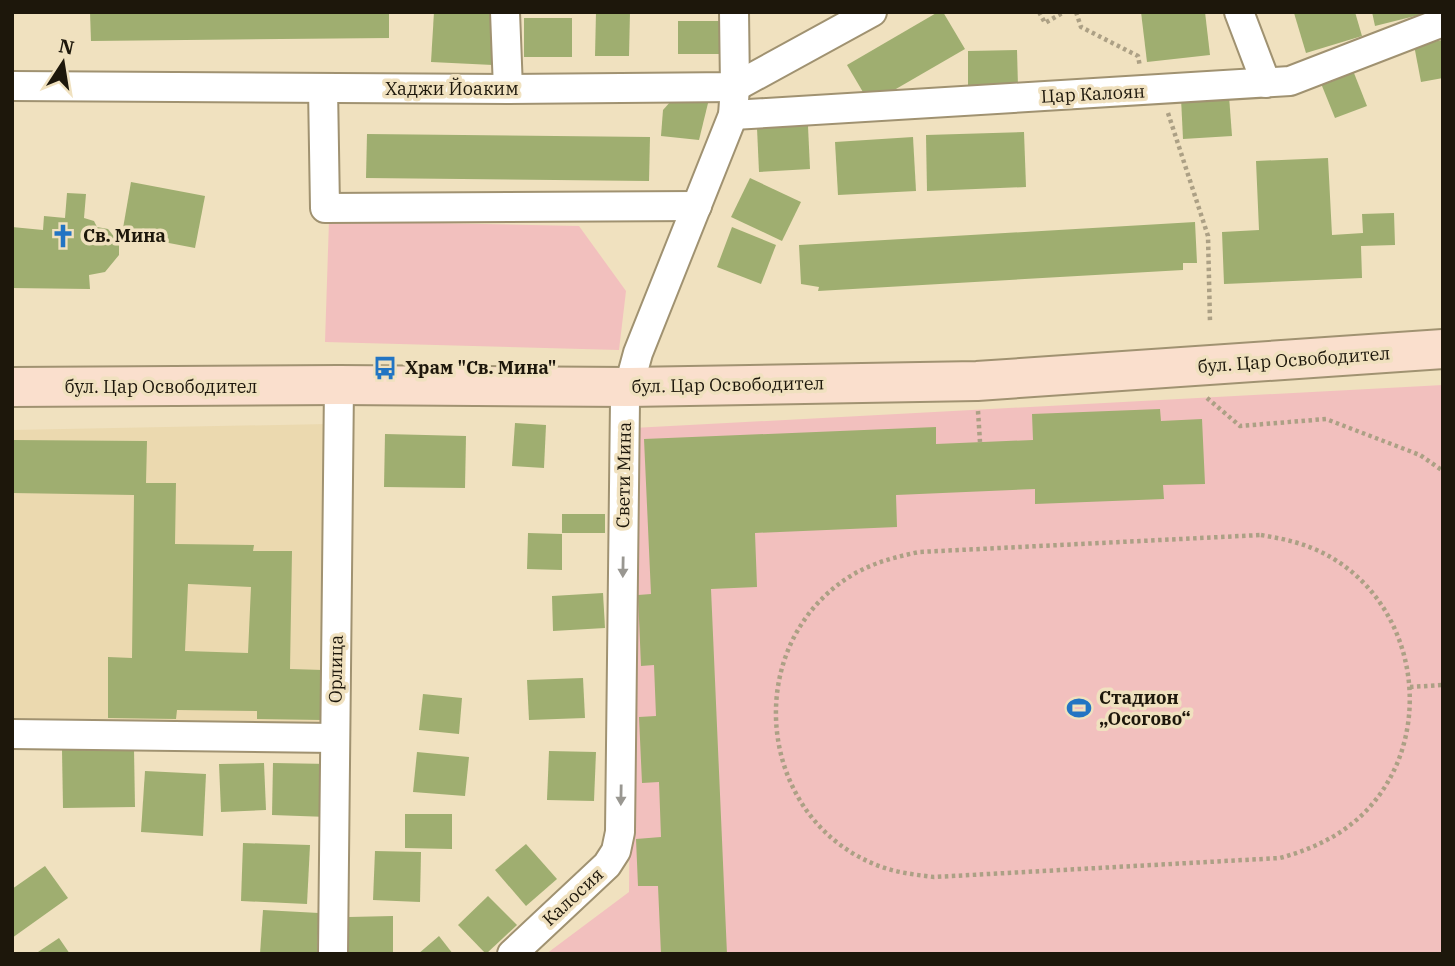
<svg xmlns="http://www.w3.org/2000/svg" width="1455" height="966" viewBox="0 0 1455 966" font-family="'IBM Plex Serif',serif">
<rect width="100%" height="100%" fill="#f0e1bf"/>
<path fill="#ebd9af" d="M328 424 327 727 12 718V430Z"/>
<g fill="#f2c0be">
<path d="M329 221 579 226 626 291 619 350 325 342Z"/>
<path d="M1443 385V954H546L629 892 633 428Z"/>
</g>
<g fill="#9fae70" fill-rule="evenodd">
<path d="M90 12H389V38L91 41Z"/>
<path d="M434 12 496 14 493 65 431 62Z"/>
<path d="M596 12H630L629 56H595Z"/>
<path d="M938 12H943L965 49 870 104 847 65Z"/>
<path d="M1141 12H1205L1210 55 1147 62Z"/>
<path d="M1297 12H1355L1362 36 1306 53 1294 13Z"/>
<path d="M1372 12H1427V13L1375 26Z"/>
<rect x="524" y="18" width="48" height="39"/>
<rect x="678" y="21" width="52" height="33"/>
<path d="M1443 40V78L1421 82 1414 45Z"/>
<path d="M1017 50 1018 87 968 88V51Z"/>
<path d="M1352 68 1367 106 1335 118 1320 81Z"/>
<path d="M679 92 710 95 699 140 661 136 663 110Z"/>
<path d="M1229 96 1232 136 1183 139 1181 98Z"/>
<path d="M808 126 810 169 759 172 757 128Z"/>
<path d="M1024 132 1026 187 927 191 926 135Z"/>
<path d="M367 134 650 137 649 181 366 178Z"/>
<path d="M913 137 916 191 838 195 835 142Z"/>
<path d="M1328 158 1332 235 1363 233 1362 214 1394 213 1395 245 1361 246 1362 278 1224 284 1222 232 1259 230 1256 161Z"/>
<path d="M750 178 801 202 782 241 731 217Z"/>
<path d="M131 182 205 196 195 248 122 234Z"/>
<path d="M67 193 86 194 84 218 94 221 97 227 108 229 119 243V255L105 272 89 275 90 289 12 288V227L43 230 44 216 65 218Z"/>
<path d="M1195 222 1197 263H1183V270L818 291 819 287 801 284 799 245Z"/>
<path d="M732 227 776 245 761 284 717 267Z"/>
<path d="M1160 409 1161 421 1202 419 1205 484 1163 485 1164 499 1035 504V489L896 495 897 527 755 533 757 587 711 589 727 954H661L658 886H638L636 839 661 837 659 782 642 783 639 717 656 716 654 665 641 666 638 595 651 594 644 439 936 427V444L1033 440 1032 414Z"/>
<path d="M515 423 546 425 544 468 512 466Z"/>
<path d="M385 434 466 436 465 488 384 487Z"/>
<path d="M12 440 147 441 146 483H176L175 544 254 545 253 551H292L290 669 323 670 322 720 257 719V711L177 710 176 719 108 718V657L132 658 134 495 12 493ZM188 584 251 587 248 653 185 651Z"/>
<rect x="562" y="514" width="43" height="19"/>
<path d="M528 533 562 534V570L527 569Z"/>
<path d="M603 593 605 628 553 631 552 596Z"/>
<path d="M583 678 585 718 529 720 527 680Z"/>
<path d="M423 694 462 698 459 734 419 730Z"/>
<path d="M134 749 135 807 63 808 62 750Z"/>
<path d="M549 751 596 752 594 801 547 800Z"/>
<path d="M417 752 469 757 465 796 413 792Z"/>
<path d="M264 763 266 810 221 812 219 764Z"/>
<path d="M273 763 330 764 328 817 272 815Z"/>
<path d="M145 771 206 774 203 836 141 832Z"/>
<path d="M405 814H452V849L405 848Z"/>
<path d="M243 843 310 845 307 904 241 901Z"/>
<path d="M526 844 557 879 526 906 495 870Z"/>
<path d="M375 851 421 852 420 902 373 900Z"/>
<path d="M45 866 68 898 12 938V889Z"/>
<path d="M488 896 517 925 486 954 458 925Z"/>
<path d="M263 910 319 913 317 954H260Z"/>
<path d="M393 916V954H349V917Z"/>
<path d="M439 936 453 954H418Z"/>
<path d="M59 938 70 954H35Z"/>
</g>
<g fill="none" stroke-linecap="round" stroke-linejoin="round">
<g stroke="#a09271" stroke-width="32">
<g id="minor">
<path d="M505 12 508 89"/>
<path d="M1239 12 1266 83"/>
<path d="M12 86 508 89 735 87 872 12"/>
<path d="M323 88 325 208 697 206"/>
<path d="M733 115 1290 81 1443 22"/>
<path d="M12 734 335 738"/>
<path d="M333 954 339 385"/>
<path d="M512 954 607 865 616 851 620 832 625 401 638 353 733 115 735 87 734 12"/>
</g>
</g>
<g stroke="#a09271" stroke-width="42">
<path id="secondary" d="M12 387 339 385 629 387 977 381 1443 349"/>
</g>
<g stroke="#aca085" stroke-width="4.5" stroke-dasharray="3.5 3.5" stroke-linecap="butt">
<path d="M1039 12 1045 23 1064 12"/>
<path d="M1076 12 1081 27 1138 56 1140 67"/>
<path d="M1168 113 1208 236 1210 322"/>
<path d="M1207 398 1240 426 1326 419 1420 455 1443 471"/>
<path d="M978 411 980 442"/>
<path d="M1261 535C1278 538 1295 541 1312 548 1415 590 1442 730 1367 810 1343 835 1313 849 1280 858L934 877C917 875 899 873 882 867 757 823 738 648 849 577 871 563 895 557 919 552Z"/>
<path d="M1410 687 1443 685"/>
</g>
<use href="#minor" stroke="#fff" stroke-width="28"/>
<use href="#secondary" stroke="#fadfcd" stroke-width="38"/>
</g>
<defs><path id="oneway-solid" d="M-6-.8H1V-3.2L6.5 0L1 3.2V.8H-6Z" transform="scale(1.75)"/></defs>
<g fill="#999791">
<use href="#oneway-solid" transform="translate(623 567) rotate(91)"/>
<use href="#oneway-solid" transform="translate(621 795) rotate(91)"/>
</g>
<defs>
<g id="church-bare" transform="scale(1.89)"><path d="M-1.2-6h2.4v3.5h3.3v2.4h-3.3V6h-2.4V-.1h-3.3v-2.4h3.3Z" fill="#2274c3" stroke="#f0e1bf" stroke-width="2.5" paint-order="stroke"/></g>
<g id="bus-bare" transform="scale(1.89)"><path d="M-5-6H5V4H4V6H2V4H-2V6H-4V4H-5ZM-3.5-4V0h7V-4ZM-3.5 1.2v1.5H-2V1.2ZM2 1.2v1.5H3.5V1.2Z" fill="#2274c3" stroke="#f0e1bf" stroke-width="2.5" paint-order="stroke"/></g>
<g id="stadium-bare" transform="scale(1.89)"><path d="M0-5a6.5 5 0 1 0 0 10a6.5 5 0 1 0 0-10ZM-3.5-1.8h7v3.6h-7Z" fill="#2274c3" stroke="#f0e1bf" stroke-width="2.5" paint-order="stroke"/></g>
</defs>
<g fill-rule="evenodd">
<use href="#church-bare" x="63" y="236"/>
<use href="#bus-bare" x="385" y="368"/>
<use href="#stadium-bare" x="1079" y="708"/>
</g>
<g text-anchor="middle" stroke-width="7" stroke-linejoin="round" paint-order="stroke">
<g font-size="18" fill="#1d170b" stroke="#f0e1bf">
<text x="452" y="95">Хаджи Йоаким</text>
<text transform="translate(1093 94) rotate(-3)" y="6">Цар Калоян</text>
<text transform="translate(1294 360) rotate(-4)" y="6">бул. Цар Освободител</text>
<text transform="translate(728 385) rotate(-1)" y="6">бул. Цар Освободител</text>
<text x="161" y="393">бул. Цар Освободител</text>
<text transform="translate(624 475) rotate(-89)" y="6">Свети Мина</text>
<text transform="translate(336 669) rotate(-89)" y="6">Орлица</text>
<text transform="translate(573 897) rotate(-43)" y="6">Калосия</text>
</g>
<g font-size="18" font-weight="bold" fill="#1d170b" stroke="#f0e1bf" text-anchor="start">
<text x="83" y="242">Св. Мина</text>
<text x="405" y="374">Храм "Св. Мина"</text>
<text x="1099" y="704">Стадион<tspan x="1099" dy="21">„Осогово“</tspan></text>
</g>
</g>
<rect width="1455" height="966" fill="none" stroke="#1d170b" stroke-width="28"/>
<g transform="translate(63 63) rotate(12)" stroke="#f0e1bf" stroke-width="5" paint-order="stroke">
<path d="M0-5L12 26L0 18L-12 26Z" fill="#1d170b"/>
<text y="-10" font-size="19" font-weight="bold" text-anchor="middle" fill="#1d170b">N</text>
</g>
</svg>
